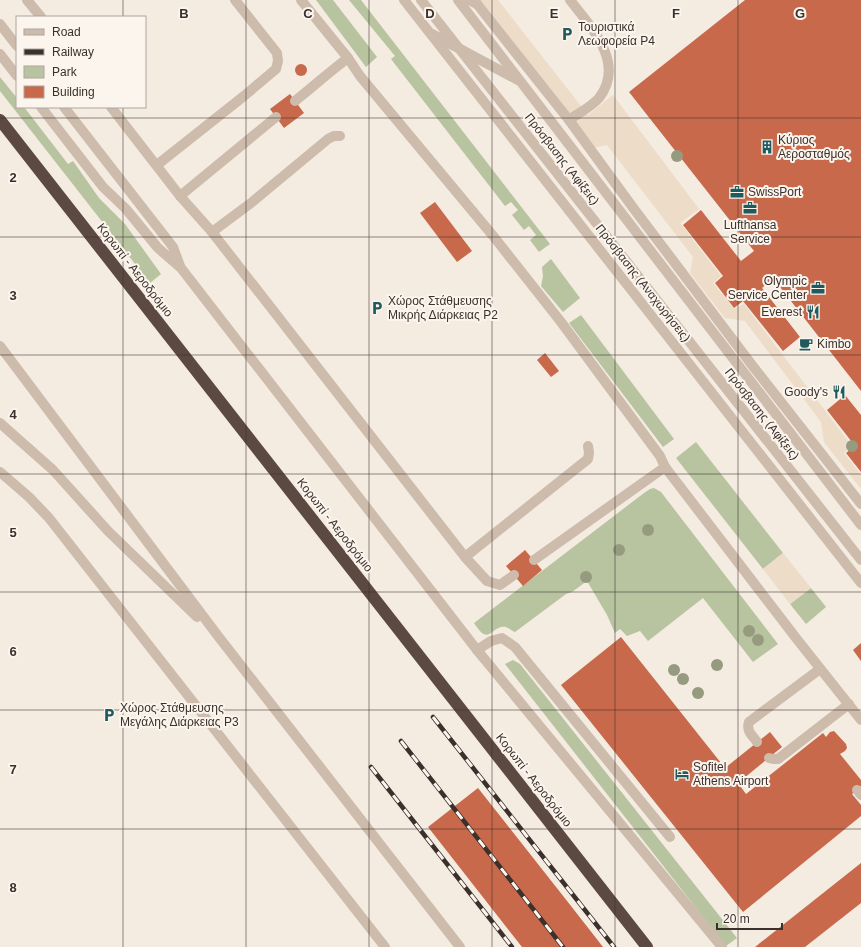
<svg xmlns="http://www.w3.org/2000/svg" width="861" height="947" viewBox="0 0 861 947" font-family="Arial,sans-serif">
<rect width="100%" height="100%" fill="#f4ebe1"/>
<g fill="#b8c4a0">
<path d="M316 0H333L377 57 366 67Z"/>
<path d="M349 0H361L550 244 539 252 530 240 536 235 529 226 524 230 512 215 518 210 511 202 505 206 391 59 395 56Z"/>
<path d="M0 77 17 98V107H24L68 164 73 161 99 198 125 224 161 274 150 283 0 91Z"/>
<path d="M551 259 580 298 563 312 541 286 543 276 542 267Z"/>
<path d="M581 315 674 439 663 447 569 323Z"/>
<path d="M696 442 783 553 763 569 676 458Z"/>
<path d="M654 488 661 492 778 644 753 662 703 598 648 641 640 631 627 636 620 629 615 633 607 615 587 581 572 592 566 594 515 632C512 631 509 628 506 627 490 625 490 648 474 623L644 493 650 489Z"/>
<path d="M811 588 826 607 806 624 790 604Z"/>
<path d="M513 660 520 664 737 938 726 946 505 664Z"/>
</g>
<g fill="#ecdcc8">
<path d="M476 0H498L588 115 613 95 699 209 680 223 721 276 713 283 734 309 744 304 852 446 844 453 861 475V489L824 442 821 422 745 321 725 318 690 273 693 257 607 145 593 148Z"/>
<path d="M783 553 811 588 790 604 763 569Z"/>
</g>
<g fill="#c8694b">
<path d="M745 0H861V391L773 278 762 288 800 337 783 351 743 301 734 308 715 283 723 276 683 225 701 210 741 261 754 251 629 92Z"/>
<circle cx="301" cy="70" r="6"/>
<path d="M290 94 304 113 284 128 270 109Z"/>
<path d="M435 202 472 251 457 262 420 213Z"/>
<path d="M545 353 559 371 551 377 537 360Z"/>
<path d="M845 395 861 415V472L846 453 855 446 827 410Z"/>
<path d="M525 550 542 570 523 586 506 566Z"/>
<path d="M621 637 725 768 770 732 782 747 738 783 746 794 823 733 826 737 830 732 834 731 846 744 847 748 845 751 840 754 861 780V786L852 794 861 805V816L743 912 561 685Z"/>
<path d="M861 643V661L853 650Z"/>
<path d="M478 788 571 906 603 947H522L428 827Z"/>
<path d="M861 863V903L805 947H755Z"/>
</g>
<g fill="none" stroke-linecap="round" stroke-linejoin="round">
<g stroke="#cdbbac" stroke-width="10">
<path d="M27 0 41 17"/>
<path d="M458 0 861 525"/>
<path d="M477 4 569 120 634 209 733 340"/>
<path d="M0 24 17 46"/>
<path d="M0 54 17 76"/>
<path d="M295 101C313 87 329 72 348 58"/>
<path d="M41 107 103 187 126 209 158 248 181 268 477 650 722 947"/>
<path d="M64 107 173 247 180 266"/>
<path d="M111 107 180 196 212 232"/>
<path d="M569 120C579 113 591 107 599 98 626 63 591 27 570 0"/>
<path d="M340 136H334L328 139 251 203 212 232 465 557 588 459 589 453 588 446"/>
<path d="M157 165 244 96 276 69 278 61 277 53 235 0"/>
<path d="M180 196 276 117"/>
<path d="M755 369 861 504"/>
<path d="M0 472 29 497 49 518 385 947"/>
<path d="M465 557 487 581 500 585 514 575"/>
<path d="M534 560 665 467"/>
<path d="M477 650 491 641 502 638 515 647 670 837"/>
<path d="M757 742C752 735 746 731 749 722L820 669"/>
<path d="M769 758 773 759H778L849 704"/>
<path d="M857 790 861 795"/>
</g>
<path stroke="#cdbbac" stroke-width="10" d="M733 340 755 369"/>
<g stroke="#cdbbac" stroke-width="10">
<path d="M301 0 348 58 360 76 494 237 561 322 660 456 665 467 796 638 861 720"/>
<path d="M404 0 861 583"/>
<path d="M421 0 861 560"/>
<path d="M469 0 477 4"/>
<path d="M0 346 218 636 460 947"/>
<path d="M0 423 53 470 108 531 197 617"/>
</g>
<path stroke="#5c4a42" stroke-width="12" d="M0 120 647 947"/>
<g stroke="#3b302b" stroke-width="4.5">
<g id="rail">
<path d="M433 717 614 947"/>
<path d="M401 741 563 947"/>
<path d="M371 767 512 947"/>
</g>
</g>
<use href="#rail" stroke="#fbf5ee" stroke-width="3" stroke-dasharray="9" stroke-linecap="butt"/>
<path stroke="#cdbbac" stroke-width="10" d="M432 34 518 80"/>
</g>
<g fill="#969b7f">
<circle cx="677" cy="156" r="6"/>
<circle cx="852" cy="446" r="6"/>
<circle cx="648" cy="530" r="6"/>
<circle cx="619" cy="550" r="6"/>
<circle cx="586" cy="577" r="6"/>
<circle cx="749" cy="631" r="6"/>
<circle cx="758" cy="640" r="6"/>
<circle cx="717" cy="665" r="6"/>
<circle cx="674" cy="670" r="6"/>
<circle cx="683" cy="679" r="6"/>
<circle cx="698" cy="693" r="6"/>
</g>
<path fill="none" stroke="#3b302b" stroke-width="1" stroke-opacity="0.55" d="M123 0V17M246 0V947M369 0V947M492 0V947M615 0V947M738 0V947M123 107V947M0 118H861M0 237H861M0 355H861M0 474H861M0 592H861M0 710H861M0 829H861"/>
<defs>
<g id="parking-bare" transform="scale(1.08)"><path d="M-3.5-5.5H1a3.5 3.5 0 0 1 0 7H-1V5.5H-3.5ZM-1-3.4V-.6H.8a1.4 1.4 0 0 0 0-2.8Z" fill="#1f5a5e" stroke="#fbf5ee" stroke-width="2.5" paint-order="stroke"/></g>
<g id="building-bare" transform="scale(1.08)"><path d="M-4-6H4V6H1V3H-1V6H-4ZM-2.5-4.3h1.7v1.8h-1.7ZM.8-4.3h1.7v1.8H.8ZM-2.5-1h1.7V.8h-1.7ZM.8-1h1.7V.8H.8Z" fill="#1f5a5e" stroke="#fbf5ee" stroke-width="2.5" paint-order="stroke"/></g>
<g id="office-bare" transform="scale(1.08)"><path d="M-6-3h4V-5.5h4V-3h4V5H-6ZM-1-4.5V-3h2v-1.5ZM-6 0V1H6V0Z" fill="#1f5a5e" stroke="#fbf5ee" stroke-width="2.5" paint-order="stroke"/></g>
<g id="restaurant-bare" transform="scale(1.08)"><path d="M-5-6h1v4h1v-4h1v4h1v-4h1v5L-1.5 .5V6h-2V.5L-5-1ZM5-6V6H3V1.5H1.5Q1.5-4 5-6Z" fill="#1f5a5e" stroke="#fbf5ee" stroke-width="2.5" paint-order="stroke"/></g>
<g id="cafe-bare" transform="scale(1.08)"><path d="M-5.5-4.5H6V0H3Q3 3.5 0 3.5H-2.5Q-5.5 3.5-5.5 0ZM3-3.2v2h1.7v-2ZM-6 4.5H4V6H-6Z" fill="#1f5a5e" stroke="#fbf5ee" stroke-width="2.5" paint-order="stroke"/></g>
<g id="hotel-bare" transform="scale(1.08)"><path d="M-6-4.5h1.5V1H6V5H4.5V3h-9V5H-6ZM-4 0a1.8 1.8 0 1 1 3.6 0ZM.5 0V-2.5h3Q6-2.5 6 0Z" fill="#1f5a5e" stroke="#fbf5ee" stroke-width="2.5" paint-order="stroke"/></g>
</defs>
<g fill-rule="evenodd">
<use href="#parking-bare" x="567" y="34"/>
<use href="#building-bare" x="767" y="147"/>
<use href="#office-bare" x="737" y="192"/>
<use href="#office-bare" x="750" y="208"/>
<use href="#office-bare" x="818" y="288"/>
<use href="#parking-bare" x="377" y="308"/>
<use href="#restaurant-bare" x="813" y="312"/>
<use href="#cafe-bare" x="806" y="344"/>
<use href="#restaurant-bare" x="839" y="392"/>
<use href="#parking-bare" x="109" y="715"/>
<use href="#hotel-bare" x="682" y="774"/>
</g>
<g text-anchor="middle" stroke-width="4" stroke-linejoin="round" paint-order="stroke">
<g font-size="12" fill="#3b302b" stroke="#fbf5ee" text-anchor="start">
<text x="578" y="31">Τουριστικά<tspan x="578" dy="14">Λεωφορεία P4</tspan></text>
<text x="778" y="144">Κύριος<tspan x="778" dy="14">Αεροσταθμός</tspan></text>
<text x="748" y="196">SwissPort</text>
<text x="750" y="229" text-anchor="middle">Lufthansa<tspan x="750" dy="14">Service</tspan></text>
<text x="807" y="285" text-anchor="end">Olympic<tspan x="807" dy="14">Service Center</tspan></text>
<text x="388" y="305">Χώρος Στάθμευσης<tspan x="388" dy="14">Μικρής Διάρκειας P2</tspan></text>
<text x="802" y="316" text-anchor="end">Everest</text>
<text x="817" y="348">Kimbo</text>
<text x="828" y="396" text-anchor="end">Goody's</text>
<text x="120" y="712">Χώρος Στάθμευσης<tspan x="120" dy="14">Μεγάλης Διάρκειας P3</tspan></text>
<text x="693" y="771">Sofitel<tspan x="693" dy="14">Athens Airport</tspan></text>
</g>
<g font-size="12" fill="#3b302b" stroke="#fbf5ee">
<text transform="translate(562 159) rotate(52)" y="4">Πρόσβασης (Αφίξεις)</text>
<text transform="translate(135 270) rotate(52)" y="4">Κορωπί - Αεροδρόμιο</text>
<text transform="translate(643 283) rotate(52)" y="4">Πρόσβασης (Αναχωρήσεις)</text>
<text transform="translate(762 414) rotate(52)" y="4">Πρόσβασης (Αφίξεις)</text>
<text transform="translate(335 525) rotate(52)" y="4">Κορωπί - Αεροδρόμιο</text>
<text transform="translate(534 780) rotate(52)" y="4">Κορωπί - Αεροδρόμιο</text>
</g>
</g>
<g font-size="13" text-anchor="middle" font-weight="bold" fill="#3b302b" stroke="#fbf5ee" stroke-width="4" stroke-linejoin="round" paint-order="stroke">
<text x="184" y="18">B</text>
<text x="308" y="18">C</text>
<text x="430" y="18">D</text>
<text x="554" y="18">E</text>
<text x="676" y="18">F</text>
<text x="800" y="18">G</text>
<text x="13" y="182">2</text>
<text x="13" y="300">3</text>
<text x="13" y="419">4</text>
<text x="13" y="537">5</text>
<text x="13" y="656">6</text>
<text x="13" y="774">7</text>
<text x="13" y="892">8</text>
</g>
<rect x="16" y="16" width="130" height="92" fill="#fbf5ee" stroke="#aea6a0"/>
<rect x="24" y="29" width="20" height="6" fill="#cdbbac" stroke="#aea6a0"/>
<text x="52" y="36" font-size="12" fill="#3b302b">Road</text>
<rect x="24" y="49" width="20" height="6" fill="#3b302b" stroke="#aea6a0"/>
<text x="52" y="56" font-size="12" fill="#3b302b">Railway</text>
<rect x="24" y="66" width="20" height="12" fill="#b8c4a0" stroke="#aea6a0"/>
<text x="52" y="76" font-size="12" fill="#3b302b">Park</text>
<rect x="24" y="86" width="20" height="12" fill="#c8694b" stroke="#aea6a0"/>
<text x="52" y="96" font-size="12" fill="#3b302b">Building</text>
<path d="M717 923v6h65v-6" fill="none" stroke="#3b302b" stroke-width="2"/>
<text x="723" y="923" font-size="12" fill="#3b302b" stroke="#fbf5ee" stroke-width="3" paint-order="stroke">20 m</text>
</svg>
